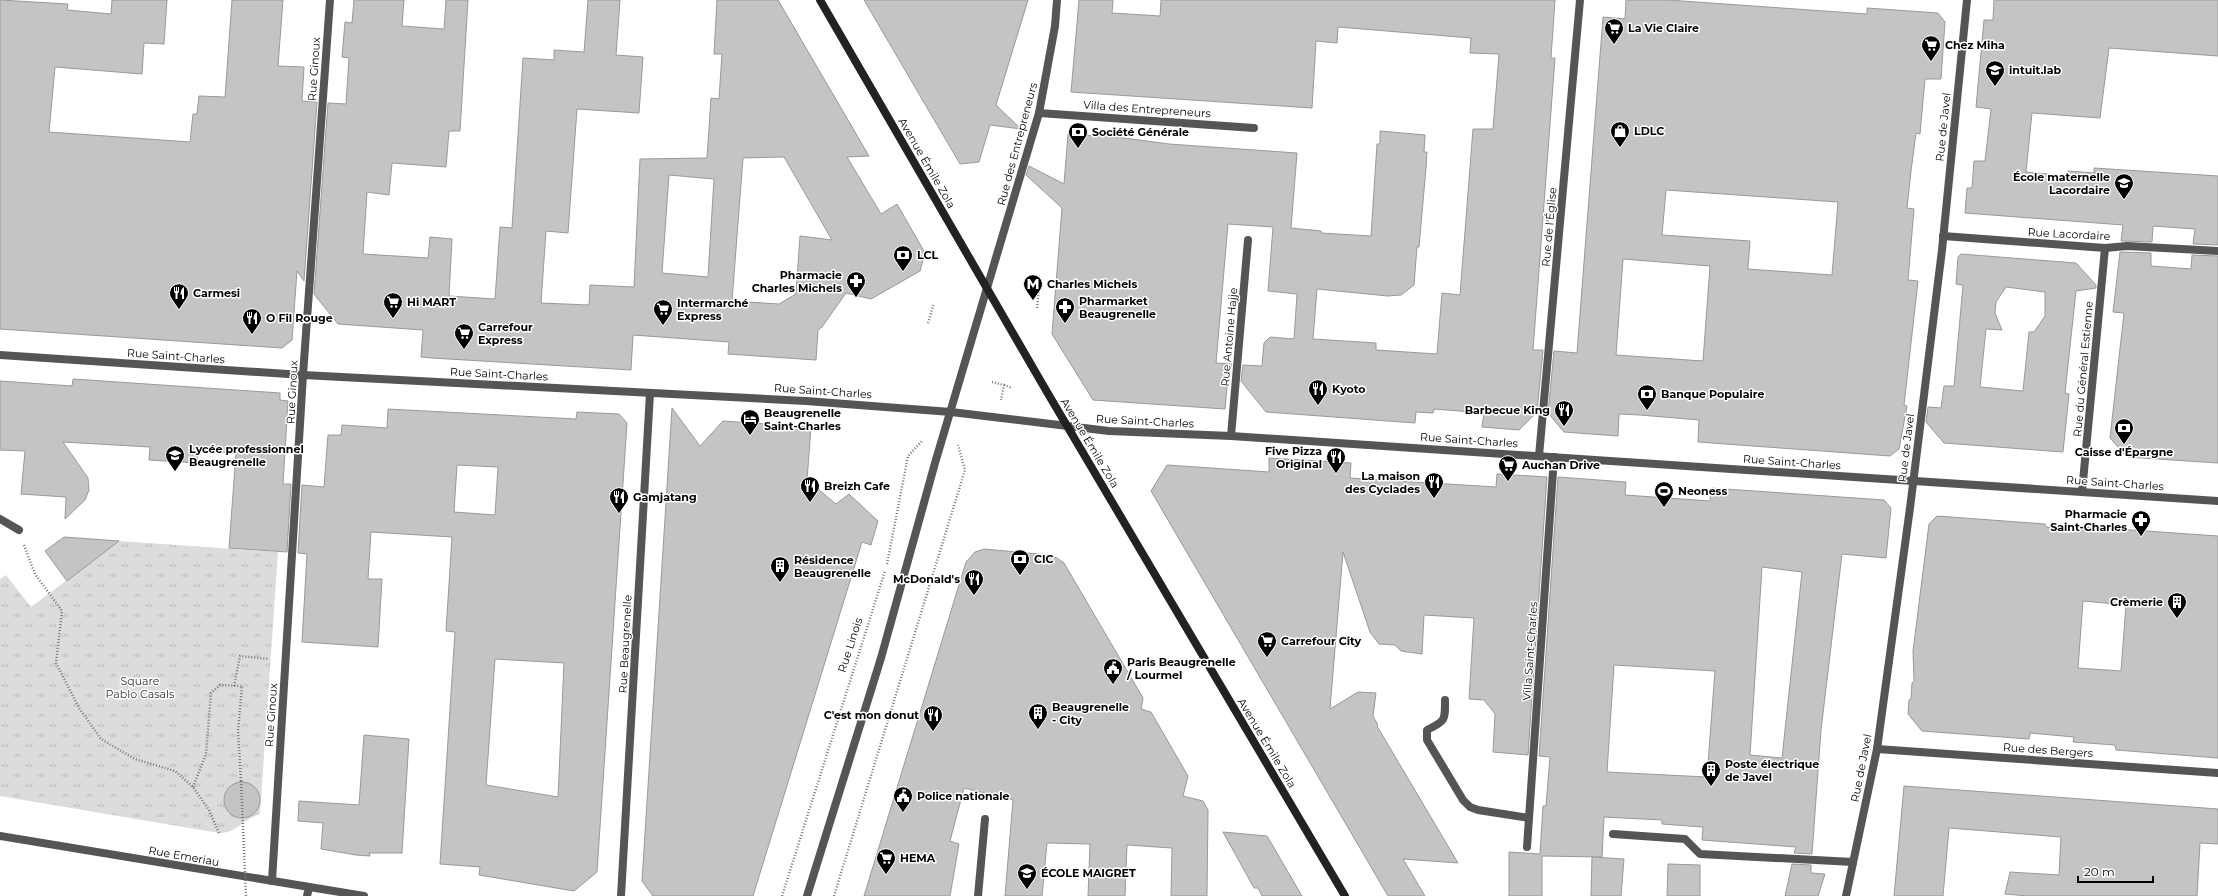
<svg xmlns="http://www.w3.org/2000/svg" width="2218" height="896" viewBox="0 0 2218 896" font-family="Montserrat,sans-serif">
<defs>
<pattern id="park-tufts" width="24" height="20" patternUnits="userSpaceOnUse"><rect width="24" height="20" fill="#dcdcdc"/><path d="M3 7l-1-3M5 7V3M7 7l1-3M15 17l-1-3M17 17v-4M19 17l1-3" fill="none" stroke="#bbb"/></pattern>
</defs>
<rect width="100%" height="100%" fill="#fff"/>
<path fill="url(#park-tufts)" d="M119 541 278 552 260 814C243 819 237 833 219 833L0 796V579L6 575 31 607Z"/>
<g fill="#c4c4c4" stroke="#999" fill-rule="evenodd">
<path d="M0 0 68 4 67 10 111 14 112 0H167L164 44 144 43 142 74 55 67 49 132 190 142 193 114H197L199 96 225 97 232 0H283L278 66 304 67 302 101 317 102 304 281 297 271 292 340 282 348 0 329Z"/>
<path d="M354 0H404L402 26 444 29 446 0H468L460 131H449L446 167 392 163 389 195 367 192 363 254 428 258 430 237 452 239 449 296 495 299 500 227 512 228 523 58 554 60V50L584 52 588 0H620L616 55 643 57 639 113 577 109 568 233 546 231 541 303 589 305 590 285 634 287 640 159 707 158 711 98 719 99 722 54H714L717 0H778L869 156 847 157 881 214 897 204 925 253 920 271 871 299 846 293 822 327 818 330 816 360 728 354 729 342 633 335 631 370 432 358 421 357 423 330 338 324 314 294 328 103 346 104 349 58 342 57 345 22 352 23ZM784 157 832 240 800 236 796 294 779 304 732 301 743 158ZM669 175 714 179 708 277 662 273Z"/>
<path d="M864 0H1028L996 105 1021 129 990 125 979 162 960 164Z"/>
<path d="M1079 0H1113L1112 13 1160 16 1161 0H1555L1551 58H1555L1533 350H1543L1537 412 1519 430 1482 427 1484 413 1434 409 1433 413 1416 412 1415 423 1266 412 1241 381 1243 365 1262 366 1264 343 1270 337 1294 339 1297 294 1268 291 1273 227 1228 224 1216 363 1232 364 1231 368 1229 366 1225 409 1093 400 1052 334 1062 208 1026 175 1029 166 1064 184 1068 134 1124 138 1169 144 1297 153 1291 228 1321 231V233L1371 236 1377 144H1380V131L1425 135 1424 152H1427L1426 168 1419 247H1417L1414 285 1401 295 1388 296 1317 289 1313 339 1376 343V350L1437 354 1442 293 1460 295 1473 129H1493L1499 54 1470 53 1471 38 1338 27 1337 43 1316 41 1312 108 1071 92Z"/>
<path d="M1626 0H1668L1867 14V8L1938 13 1945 22 1941 79H1925L1920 134 1916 133 1911 171 1907 208 1914 209 1908 280 1918 281 1904 405 1907 406 1899 449 1890 456 1698 442 1699 420 1640 415 1619 414 1618 436 1564 432 1548 413 1554 351 1577 353 1603 17 1625 19ZM1666 190 1838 202 1832 275 1748 269 1750 241 1662 235ZM1623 259 1710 266 1703 361 1616 355Z"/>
<path d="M1994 0H2218V56L2109 48 2100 118 2032 113 2026 172 2068 176V171L2094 173V168L2218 176V245L2193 244 2195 229 2153 226 2152 242 2121 241 2123 225 1965 213 1967 188H1972L1974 161H1985L1991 109 1976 107 1984 20H1993Z"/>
<path d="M2120 252 2151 253V266L2191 269 2192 255 2218 256V463L2127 457 2110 438 2124 313 2113 312Z"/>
<path d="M1961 254 2076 263 2096 285V288L2076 291 2065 393 2069 394 2063 452 1944 443 1926 422 1928 407 1941 408 1944 386H1954L1963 285 1956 284 1958 257ZM2006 287 2045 292V316L2034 332H2029L2023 391 1980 387 1986 329 2002 330 1995 313 1996 302Z"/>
<path d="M73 379 280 393V400L288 401 283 484H291L287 552 229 548 236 453 198 451 197 463 149 460 150 447 63 442 88 478 89 490 85 500 65 519 66 497 21 494 25 451 0 450V381L72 386Z"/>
<path d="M672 408 700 446 723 421 811 427 807 480 836 504 849 494 878 521 871 545 862 542 753 896H653L642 881Z"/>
<path d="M388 409 576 419 577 412 619 414 627 423 597 872 574 891 479 875 480 867 440 864 455 632 446 631 452 537 371 532 368 579H382L378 647 302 642 307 554 298 553 302 485 324 487 328 435H341L342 425 387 428ZM457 465 498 467 495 515 454 512ZM495 659 564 663 558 797 486 785Z"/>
<path d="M1269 458 1351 463 1350 478 1496 487 1497 474 1547 477 1528 755 1493 752 1495 714 1484 700 1469 699 1474 618 1424 615 1422 654 1401 651 1395 645 1379 644 1370 632 1343 552 1330 709 1358 692 1376 693 1373 716 1378 725 1377 726 1458 863 1403 859 1425 896H1388L1151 491 1167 465 1269 472Z"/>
<path d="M1558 477 1626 482 1625 495 1710 501 1711 488 1884 500 1891 508 1886 558 1842 554 1821 730 1812 854 1794 853 1796 847 1702 840 1703 827 1662 824V820L1604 817 1602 857 1542 856V896H1509V852L1540 854 1543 806H1546L1550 757 1539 756ZM1762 567 1802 572 1782 758 1750 755ZM1614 665 1715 671 1707 777 1607 772Z"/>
<path d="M1937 516 2045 524 2046 527 2087 530 2088 527 2218 536V758L2116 750 2115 745 2073 742 2074 737 2030 733 2029 739 1922 731 1908 714 1909 700 1911 699 1912 683 1914 681 1913 651 1929 524ZM2083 601 2126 605 2121 671 2078 668Z"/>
<path d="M64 537 119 541 67 581 45 551Z"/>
<path d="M984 549 1049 555 1057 558 1064 563 1143 698 1141 709 1151 712 1188 776 1183 796 1203 801 1208 810 1207 896H1171L1172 848 1127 845 1125 896H1088L1090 844 1047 843 1042 896H1005L1013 800 964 788 950 841 959 844 950 896H864L966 562 975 552Z"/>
<path d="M364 735 409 739 402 853H369L370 856 356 855 321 849 323 823 298 821 299 801 359 805Z"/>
<circle cx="242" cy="800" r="18"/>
<path d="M1904 786 2218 809V844L2200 843 2197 896H2028L2005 894 2010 872 2059 875 2061 837 1949 828 1943 896H1894Z"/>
<path d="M1223 832 1267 836 1302 896H1262L1258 888H1254Z"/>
<path d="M1592 857 1624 859 1621 896H1591Z"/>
<path d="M1668 864 1700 865V896H1667Z"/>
<path d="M1792 864 1811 865V873L1825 874 1818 896H1785Z"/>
</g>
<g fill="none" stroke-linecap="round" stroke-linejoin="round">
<g stroke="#777" stroke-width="2.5" stroke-dasharray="1 2" stroke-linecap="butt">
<path d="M1037 308 1039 287"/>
<path d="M928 323 934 303"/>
<path d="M992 382 1004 385 1001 400"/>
<path d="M1004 385 1012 388"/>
<path d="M24 545 35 574 62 611 56 663 79 708 101 739 135 759 175 771 193 787 209 810 219 833"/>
<path d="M887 564 908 456 923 440"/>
<path d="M234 686 240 656 269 659"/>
<path d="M193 787 206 754 211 693 220 685 242 686 238 731 241 781"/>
<path d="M782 896 885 571"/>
<path d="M834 896 965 470 958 445"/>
</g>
<g stroke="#555" stroke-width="8">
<path d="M1445 700C1445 720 1446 721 1427 730V740L1463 800 1470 807 1478 810 1529 818"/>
<path d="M1613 834 1685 839 1700 854 1853 862"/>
</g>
<path stroke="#555" stroke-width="8" d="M2105 248 2127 246 2218 251"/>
<g stroke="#555" stroke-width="8">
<path d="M1039 113 1254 128"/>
<path d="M1943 236 2105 248 2082 492"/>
<path d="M0 355 303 375 806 401 951 412 1109 431 1231 436 2218 501"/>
<path d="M1231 436 1248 240"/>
<path d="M1539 456 1580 0"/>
<path d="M0 519 19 530"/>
<path d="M1877 749 2218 773"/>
<path d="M0 836 364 896"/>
<path d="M1527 847 1554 457"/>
<path d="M272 881 303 375 330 0"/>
<path d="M307 896 309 888"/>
<path d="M621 896 650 393"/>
<path d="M978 896 985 819"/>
<path d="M1846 896 1877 749 1910 508 1942 250 1967 0"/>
</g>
<path stroke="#555" stroke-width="8" d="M807 896 881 658 935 463 1039 113 1055 26 1057 0"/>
<path stroke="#222" stroke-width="8" d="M820 0 1047 392 1345 896"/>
<path stroke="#777" stroke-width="2.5" stroke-dasharray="1 2" stroke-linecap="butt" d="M241 781 246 896"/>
</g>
<defs>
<g id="supermarket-pin" transform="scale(1)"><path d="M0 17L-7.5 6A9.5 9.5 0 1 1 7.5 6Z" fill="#000" stroke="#fff"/><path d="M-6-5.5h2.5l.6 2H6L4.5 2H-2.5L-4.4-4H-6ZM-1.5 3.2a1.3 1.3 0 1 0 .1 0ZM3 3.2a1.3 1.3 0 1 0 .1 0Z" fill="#fff"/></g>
<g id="university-pin" transform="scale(1)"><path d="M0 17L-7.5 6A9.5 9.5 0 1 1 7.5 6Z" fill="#000" stroke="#fff"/><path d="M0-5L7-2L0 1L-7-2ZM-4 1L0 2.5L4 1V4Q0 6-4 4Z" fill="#fff"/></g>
<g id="shop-pin" transform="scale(1)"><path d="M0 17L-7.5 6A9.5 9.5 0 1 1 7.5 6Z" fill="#000" stroke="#fff"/><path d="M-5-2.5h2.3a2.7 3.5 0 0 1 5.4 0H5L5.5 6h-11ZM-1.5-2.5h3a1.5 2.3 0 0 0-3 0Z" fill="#fff"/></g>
<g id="bank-pin" transform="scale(1)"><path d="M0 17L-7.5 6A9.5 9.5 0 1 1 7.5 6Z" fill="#000" stroke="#fff"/><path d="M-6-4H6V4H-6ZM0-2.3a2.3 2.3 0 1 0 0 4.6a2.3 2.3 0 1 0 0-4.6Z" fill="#fff"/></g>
<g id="school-pin" transform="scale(1)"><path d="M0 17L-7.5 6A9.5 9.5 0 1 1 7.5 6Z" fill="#000" stroke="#fff"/><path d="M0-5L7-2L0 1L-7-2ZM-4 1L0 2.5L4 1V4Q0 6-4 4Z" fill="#fff"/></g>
<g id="pharmacy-pin" transform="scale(1)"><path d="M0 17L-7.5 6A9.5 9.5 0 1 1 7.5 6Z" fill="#000" stroke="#fff"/><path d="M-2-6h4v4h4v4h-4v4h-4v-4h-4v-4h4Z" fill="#fff"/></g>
<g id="metro-pin" transform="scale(1)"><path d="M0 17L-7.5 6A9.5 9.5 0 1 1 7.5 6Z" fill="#000" stroke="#fff"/><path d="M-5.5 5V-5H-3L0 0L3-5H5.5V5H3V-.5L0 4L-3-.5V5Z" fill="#fff"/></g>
<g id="restaurant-pin" transform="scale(1)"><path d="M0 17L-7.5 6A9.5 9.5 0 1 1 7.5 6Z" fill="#000" stroke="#fff"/><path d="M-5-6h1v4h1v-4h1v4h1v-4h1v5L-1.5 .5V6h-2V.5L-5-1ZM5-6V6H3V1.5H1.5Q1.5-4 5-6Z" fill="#fff"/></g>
<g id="hotel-pin" transform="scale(1)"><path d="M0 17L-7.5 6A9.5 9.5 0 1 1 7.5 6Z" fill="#000" stroke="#fff"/><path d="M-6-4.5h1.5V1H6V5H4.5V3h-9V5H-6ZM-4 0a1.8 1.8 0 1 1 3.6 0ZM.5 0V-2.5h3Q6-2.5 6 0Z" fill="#fff"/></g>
<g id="stadium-pin" transform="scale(1)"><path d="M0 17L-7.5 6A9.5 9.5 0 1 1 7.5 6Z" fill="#000" stroke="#fff"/><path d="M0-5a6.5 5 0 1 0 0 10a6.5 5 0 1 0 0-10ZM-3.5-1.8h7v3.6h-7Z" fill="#fff"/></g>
<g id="building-pin" transform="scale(1)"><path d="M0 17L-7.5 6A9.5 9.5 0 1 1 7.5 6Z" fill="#000" stroke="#fff"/><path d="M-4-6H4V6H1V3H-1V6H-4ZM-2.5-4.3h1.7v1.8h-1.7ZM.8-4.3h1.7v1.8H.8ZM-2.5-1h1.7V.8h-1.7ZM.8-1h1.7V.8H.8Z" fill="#fff"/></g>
<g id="civic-pin" transform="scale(1)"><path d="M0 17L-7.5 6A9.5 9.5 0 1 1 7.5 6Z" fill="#000" stroke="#fff"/><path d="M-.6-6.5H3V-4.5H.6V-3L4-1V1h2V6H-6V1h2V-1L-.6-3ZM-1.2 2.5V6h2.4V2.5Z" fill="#fff"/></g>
</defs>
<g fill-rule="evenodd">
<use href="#supermarket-pin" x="1614" y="28"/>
<use href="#supermarket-pin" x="1931" y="45"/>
<use href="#university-pin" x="1995" y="70"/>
<use href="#shop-pin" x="1620" y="131"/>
<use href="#bank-pin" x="1078" y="132"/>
<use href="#school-pin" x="2124" y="183"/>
<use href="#bank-pin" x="903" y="255"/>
<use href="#pharmacy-pin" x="856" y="281"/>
<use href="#metro-pin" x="1033" y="284"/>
<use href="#restaurant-pin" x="179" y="293"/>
<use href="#supermarket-pin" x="393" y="302"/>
<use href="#pharmacy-pin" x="1065" y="307"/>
<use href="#supermarket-pin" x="663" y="309"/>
<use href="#restaurant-pin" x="252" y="318"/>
<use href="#supermarket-pin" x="464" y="333"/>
<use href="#restaurant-pin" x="1318" y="389"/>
<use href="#bank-pin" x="1647" y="394"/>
<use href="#restaurant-pin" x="1564" y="410"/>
<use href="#hotel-pin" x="750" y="419"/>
<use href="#bank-pin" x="2124" y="428"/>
<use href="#school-pin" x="175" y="455"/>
<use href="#restaurant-pin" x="1336" y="457"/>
<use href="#supermarket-pin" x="1508" y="465"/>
<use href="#restaurant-pin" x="1434" y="482"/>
<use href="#restaurant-pin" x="810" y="486"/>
<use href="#stadium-pin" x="1664" y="491"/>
<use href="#restaurant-pin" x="619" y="497"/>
<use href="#pharmacy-pin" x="2141" y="520"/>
<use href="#bank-pin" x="1020" y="559"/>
<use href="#building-pin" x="780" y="566"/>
<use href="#restaurant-pin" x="974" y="579"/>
<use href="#building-pin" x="2177" y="602"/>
<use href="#supermarket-pin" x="1267" y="641"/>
<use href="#civic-pin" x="1113" y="668"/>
<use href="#building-pin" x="1038" y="713"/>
<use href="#restaurant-pin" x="933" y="715"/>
<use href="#building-pin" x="1711" y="770"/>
<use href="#civic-pin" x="903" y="796"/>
<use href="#supermarket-pin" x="886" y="858"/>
<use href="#school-pin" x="1027" y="873"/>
</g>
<g text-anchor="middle" stroke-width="3" stroke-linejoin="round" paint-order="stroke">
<g font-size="11" font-weight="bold" fill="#000" stroke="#fff" text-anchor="start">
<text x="1628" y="32">La Vie Claire</text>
<text x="1945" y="49">Chez Miha</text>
<text x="2009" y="74">intuit.lab</text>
<text x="1634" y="135">LDLC</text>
<text x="1092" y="136">Société Générale</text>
<text x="2110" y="181" text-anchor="end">École maternelle<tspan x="2110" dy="13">Lacordaire</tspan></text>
<text x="917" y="259">LCL</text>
<text x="842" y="279" text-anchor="end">Pharmacie<tspan x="842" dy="13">Charles Michels</tspan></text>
<text x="1047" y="288">Charles Michels</text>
<text x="193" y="297">Carmesi</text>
<text x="1079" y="305">Pharmarket<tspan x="1079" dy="13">Beaugrenelle</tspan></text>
<text x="407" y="306">Hi MART</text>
<text x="677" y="307">Intermarché<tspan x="677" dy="13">Express</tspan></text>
<text x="266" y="322">O Fil Rouge</text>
<text x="478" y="331">Carrefour<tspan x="478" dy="13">Express</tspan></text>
<text x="1332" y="393">Kyoto</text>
<text x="1661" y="398">Banque Populaire</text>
<text x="1550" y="414" text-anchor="end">Barbecue King</text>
<text x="764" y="417">Beaugrenelle<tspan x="764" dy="13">Saint-Charles</tspan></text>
<text x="189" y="453">Lycée professionnel<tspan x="189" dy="13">Beaugrenelle</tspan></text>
<text x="1322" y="455" text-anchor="end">Five Pizza<tspan x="1322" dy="13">Original</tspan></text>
<text x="2124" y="456" text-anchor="middle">Caisse d'Épargne</text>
<text x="1522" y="469">Auchan Drive</text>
<text x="1420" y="480" text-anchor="end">La maison<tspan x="1420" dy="13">des Cyclades</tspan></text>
<text x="824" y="490">Breizh Cafe</text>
<text x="1678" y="495">Neoness</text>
<text x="633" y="501">Gamjatang</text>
<text x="2127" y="518" text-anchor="end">Pharmacie<tspan x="2127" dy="13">Saint-Charles</tspan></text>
<text x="1034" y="563">CIC</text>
<text x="794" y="564">Résidence<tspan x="794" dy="13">Beaugrenelle</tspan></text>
<text x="960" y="583" text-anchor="end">McDonald's</text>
<text x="2163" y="606" text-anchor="end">Crèmerie</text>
<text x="1281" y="645">Carrefour City</text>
<text x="1127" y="666">Paris Beaugrenelle<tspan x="1127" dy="13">/ Lourmel</tspan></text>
<text x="1052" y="711">Beaugrenelle<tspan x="1052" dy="13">- City</tspan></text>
<text x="919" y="719" text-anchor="end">C'est mon donut</text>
<text x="1725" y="768">Poste électrique<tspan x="1725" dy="13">de Javel</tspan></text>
<text x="917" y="800">Police nationale</text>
<text x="900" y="862">HEMA</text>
<text x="1041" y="877">ÉCOLE MAIGRET</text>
</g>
<g font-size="11" fill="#000" stroke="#fff">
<text transform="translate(314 69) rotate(-86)" y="4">Rue Ginoux</text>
<text transform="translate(1147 109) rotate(4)" y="4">Villa des Entrepreneurs</text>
<text transform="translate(1943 127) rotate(-84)" y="4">Rue de Javel</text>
<text transform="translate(1017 144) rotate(-75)" y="4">Rue des Entrepreneurs</text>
<text transform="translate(927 163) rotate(60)" y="4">Avenue Émile Zola</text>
<text transform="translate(1549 227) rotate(-85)" y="4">Rue de l'Église</text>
<text transform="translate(2069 234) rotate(3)" y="4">Rue Lacordaire</text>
<text transform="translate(1229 337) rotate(-85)" y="4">Rue Antoine Hajje</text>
<text transform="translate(176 356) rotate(4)" y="4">Rue Saint-Charles</text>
<text transform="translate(2083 369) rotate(-85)" y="4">Rue du Général Estienne</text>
<text transform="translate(499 374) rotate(3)" y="4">Rue Saint-Charles</text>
<text transform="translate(823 391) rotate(4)" y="4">Rue Saint-Charles</text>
<text transform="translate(292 392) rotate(-87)" y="4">Rue Ginoux</text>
<text transform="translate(1145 421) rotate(3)" y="4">Rue Saint-Charles</text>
<text transform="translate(1469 440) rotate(4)" y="4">Rue Saint-Charles</text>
<text transform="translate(1090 443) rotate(59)" y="4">Avenue Émile Zola</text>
<text transform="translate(1906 448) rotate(-83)" y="4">Rue de Javel</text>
<text transform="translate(1792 462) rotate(4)" y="4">Rue Saint-Charles</text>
<text transform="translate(2115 483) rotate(4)" y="4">Rue Saint-Charles</text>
<text transform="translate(625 644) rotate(-87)" y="4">Rue Beaugrenelle</text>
<text transform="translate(850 645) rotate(-72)" y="4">Rue Linois</text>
<text transform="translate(1530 651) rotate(-86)" y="4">Villa Saint-Charles</text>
<text transform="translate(271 715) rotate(-86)" y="4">Rue Ginoux</text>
<text transform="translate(1267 743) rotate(59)" y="4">Avenue Émile Zola</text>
<text transform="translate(2048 750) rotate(4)" y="4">Rue des Bergers</text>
<text transform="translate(1861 768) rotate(-79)" y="4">Rue de Javel</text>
<text transform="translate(184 856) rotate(10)" y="4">Rue Emeriau</text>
</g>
<g font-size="11" fill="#333" stroke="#fff">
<text x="140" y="685">Square<tspan x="140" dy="13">Pablo Casals</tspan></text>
</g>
</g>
<path d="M2078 876v6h75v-6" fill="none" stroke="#000000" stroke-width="2"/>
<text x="2084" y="876" font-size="12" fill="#000000" stroke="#ffffff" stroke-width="3" paint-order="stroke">20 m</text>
</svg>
